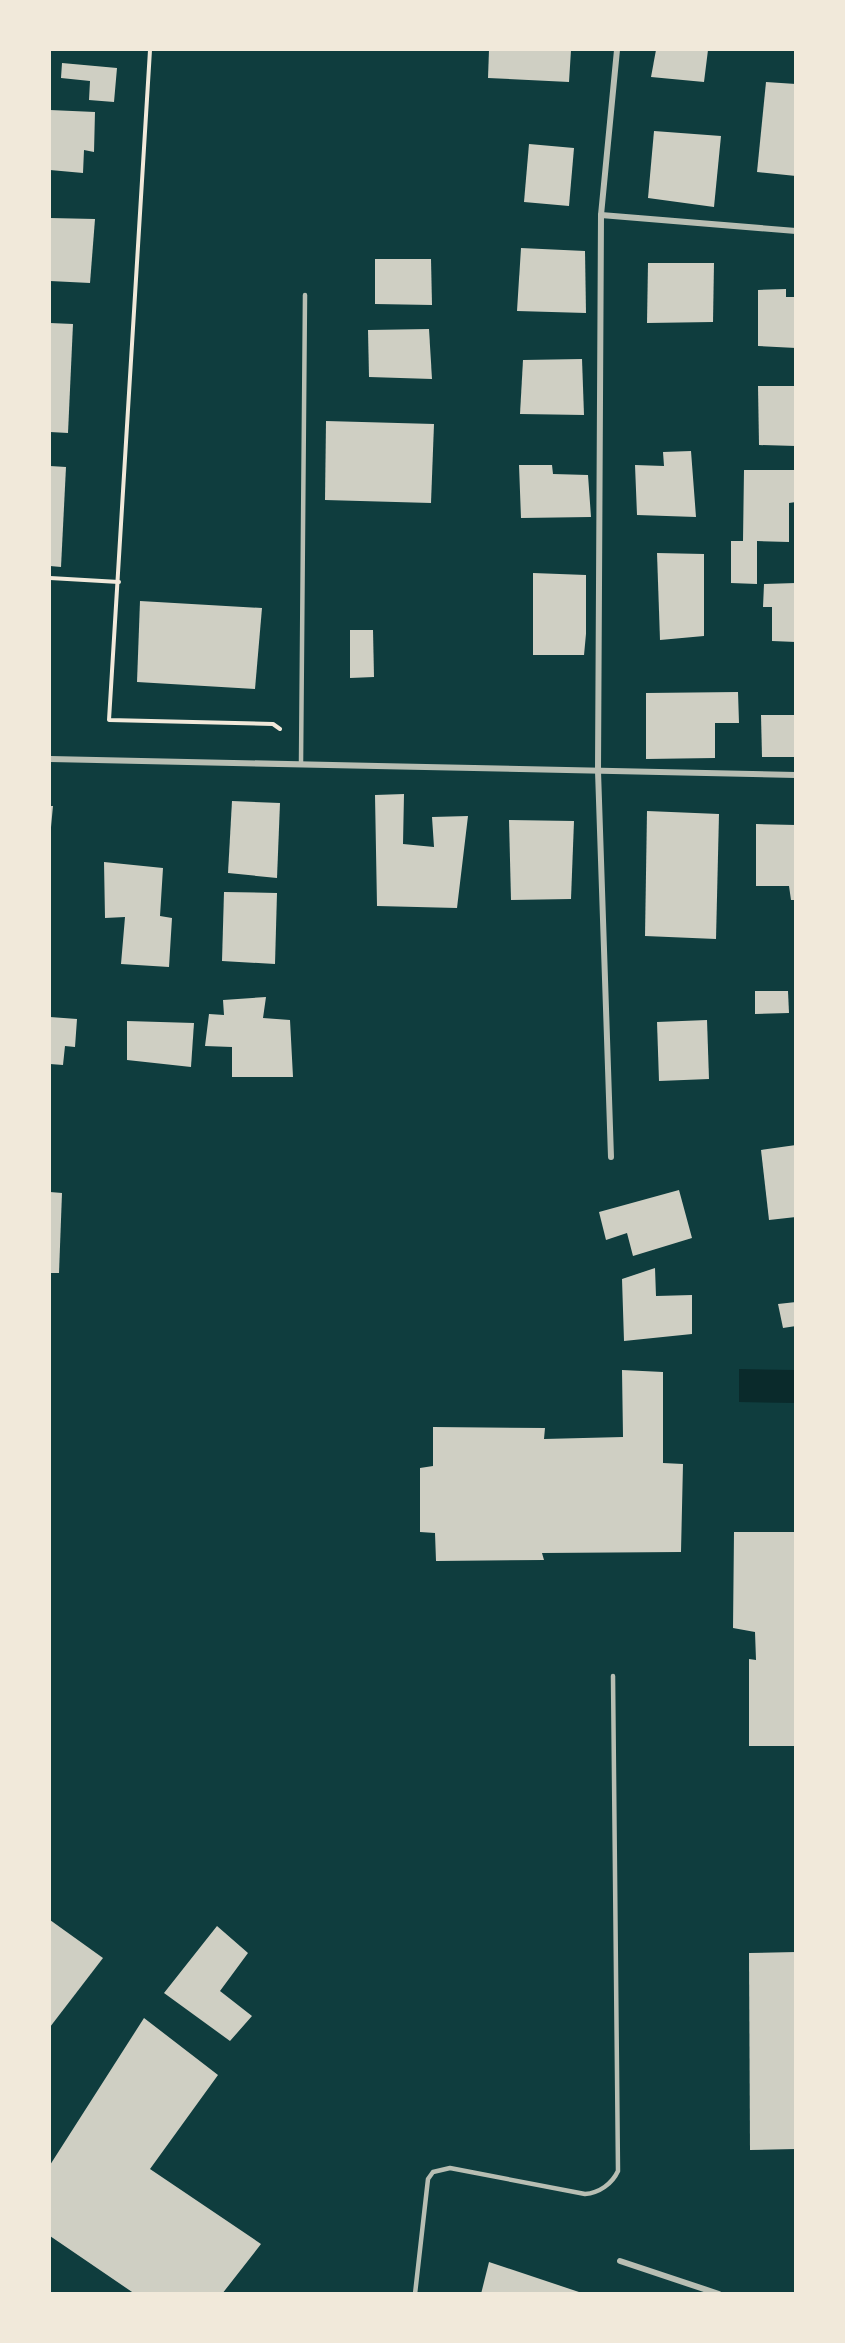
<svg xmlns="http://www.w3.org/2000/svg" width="845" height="2343" viewBox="0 0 845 2343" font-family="Commissioner,sans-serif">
<rect width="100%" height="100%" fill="#0f3d3e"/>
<path fill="#0a2a2b" d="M739 1369 795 1370V1403L739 1402Z"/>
<g fill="#cfcfc3">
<path d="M489 50H571L569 82 488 78Z"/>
<path d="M656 50H708L704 82 651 77Z"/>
<path d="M62 63 117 68 114 102 89 100 90 81 61 78Z"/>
<path d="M766 82 796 84V176L757 172Z"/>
<path d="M50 110 95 112 94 152 84 150 83 173 50 170Z"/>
<path d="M654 131 721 136 714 207 648 198Z"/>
<path d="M529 144 574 148 569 206 524 202Z"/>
<path d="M50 218 95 219 90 283 50 281Z"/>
<path d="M521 248 585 251 586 313 517 311Z"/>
<path d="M375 259H431L432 305 375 304Z"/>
<path d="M648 263H714L713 322 647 323Z"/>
<path d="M786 289V297H796V348L758 346V290Z"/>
<path d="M50 323 73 324 68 433 50 432Z"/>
<path d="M429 329 432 379 369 377 368 330Z"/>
<path d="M582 359 584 415 520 414 523 360Z"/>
<path d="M758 386H796V446L759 445Z"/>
<path d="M326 421 434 424 431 503 325 500Z"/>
<path d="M691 451 696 517 637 515 635 465 664 466 663 452Z"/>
<path d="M519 465H552L553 474 588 475 591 517 521 518Z"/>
<path d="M50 466 66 467 61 567 50 566Z"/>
<path d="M744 470H796V502L789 503V542L757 541V584L731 583V541H743Z"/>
<path d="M657 553 704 554V636L660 640Z"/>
<path d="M533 573 586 575V634L584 655H533Z"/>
<path d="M796 583V642L772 641V607H763L764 584Z"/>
<path d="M140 601 262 608 255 689 137 682Z"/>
<path d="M350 630H373L374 677 350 678Z"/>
<path d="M738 692 739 723H715V758L646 759V693Z"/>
<path d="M761 715H795L796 757H762Z"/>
<path d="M404 794 403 844 434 847 432 817 468 816 457 908 377 906 375 795Z"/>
<path d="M232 801 280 803 277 878 228 873Z"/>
<path d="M50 806H53L51 827H50Z"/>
<path d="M647 811 719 814 716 939 645 936Z"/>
<path d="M509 820 574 821 571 899 511 900Z"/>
<path d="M756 824 796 825V900H791L789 886H756Z"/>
<path d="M104 862 163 868 160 916 172 918 169 967 121 964 125 917 105 918Z"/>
<path d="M224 892 277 893 275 964 222 961Z"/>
<path d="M755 991H788L789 1013 755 1014Z"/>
<path d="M266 997 263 1018 290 1020 293 1077H232V1047L205 1046 209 1014 224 1015 223 1000Z"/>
<path d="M50 1017 77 1019 75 1047 65 1046 63 1065 50 1064Z"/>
<path d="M707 1020 709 1079 659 1081 657 1022Z"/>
<path d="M127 1021 194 1023 191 1067 127 1060Z"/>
<path d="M796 1145V1217L769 1220 761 1150Z"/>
<path d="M679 1190 692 1238 633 1256 627 1233 606 1240 599 1212Z"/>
<path d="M50 1192 62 1193 59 1273H50Z"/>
<path d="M655 1268 656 1296 692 1295V1334L624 1341 622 1279Z"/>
<path d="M796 1302V1326L783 1328 778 1304Z"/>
<path d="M622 1370 663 1372V1463L683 1464 681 1552 542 1553 544 1560 436 1561 435 1533 420 1532V1468L433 1466V1427L545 1428 544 1439 623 1437Z"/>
<path d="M734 1532H796V1746H749V1659L756 1660 755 1632 733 1628Z"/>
<path d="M50 1920 103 1958 50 2027Z"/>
<path d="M217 1926 248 1953 220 1991 252 2016 230 2041 164 1993Z"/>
<path d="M796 1952V2149L750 2150 749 1953Z"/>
<path d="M144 2018 218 2075 150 2169 261 2244 222 2294H135L50 2236V2165Z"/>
<path d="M489 2262 582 2293V2294H481Z"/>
</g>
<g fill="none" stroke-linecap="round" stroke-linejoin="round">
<g stroke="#f1e9da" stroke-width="4">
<path d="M150 50 109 720 273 724 280 729"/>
<path d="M50 578 119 582"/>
</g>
<g stroke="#b8beb3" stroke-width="4.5">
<path d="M301 764 305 295"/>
<path d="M415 2294 428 2179 433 2172 450 2168 585 2194C599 2193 612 2184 618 2171L613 1676"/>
</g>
<g stroke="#b8beb3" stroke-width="6">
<path d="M601 215 796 231"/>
<path d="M50 759 796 775"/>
<path d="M611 1157 598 771 601 215 617 50"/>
<path d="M620 2261 719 2294"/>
</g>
</g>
<rect width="845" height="2343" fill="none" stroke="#f1e9da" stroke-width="102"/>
</svg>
